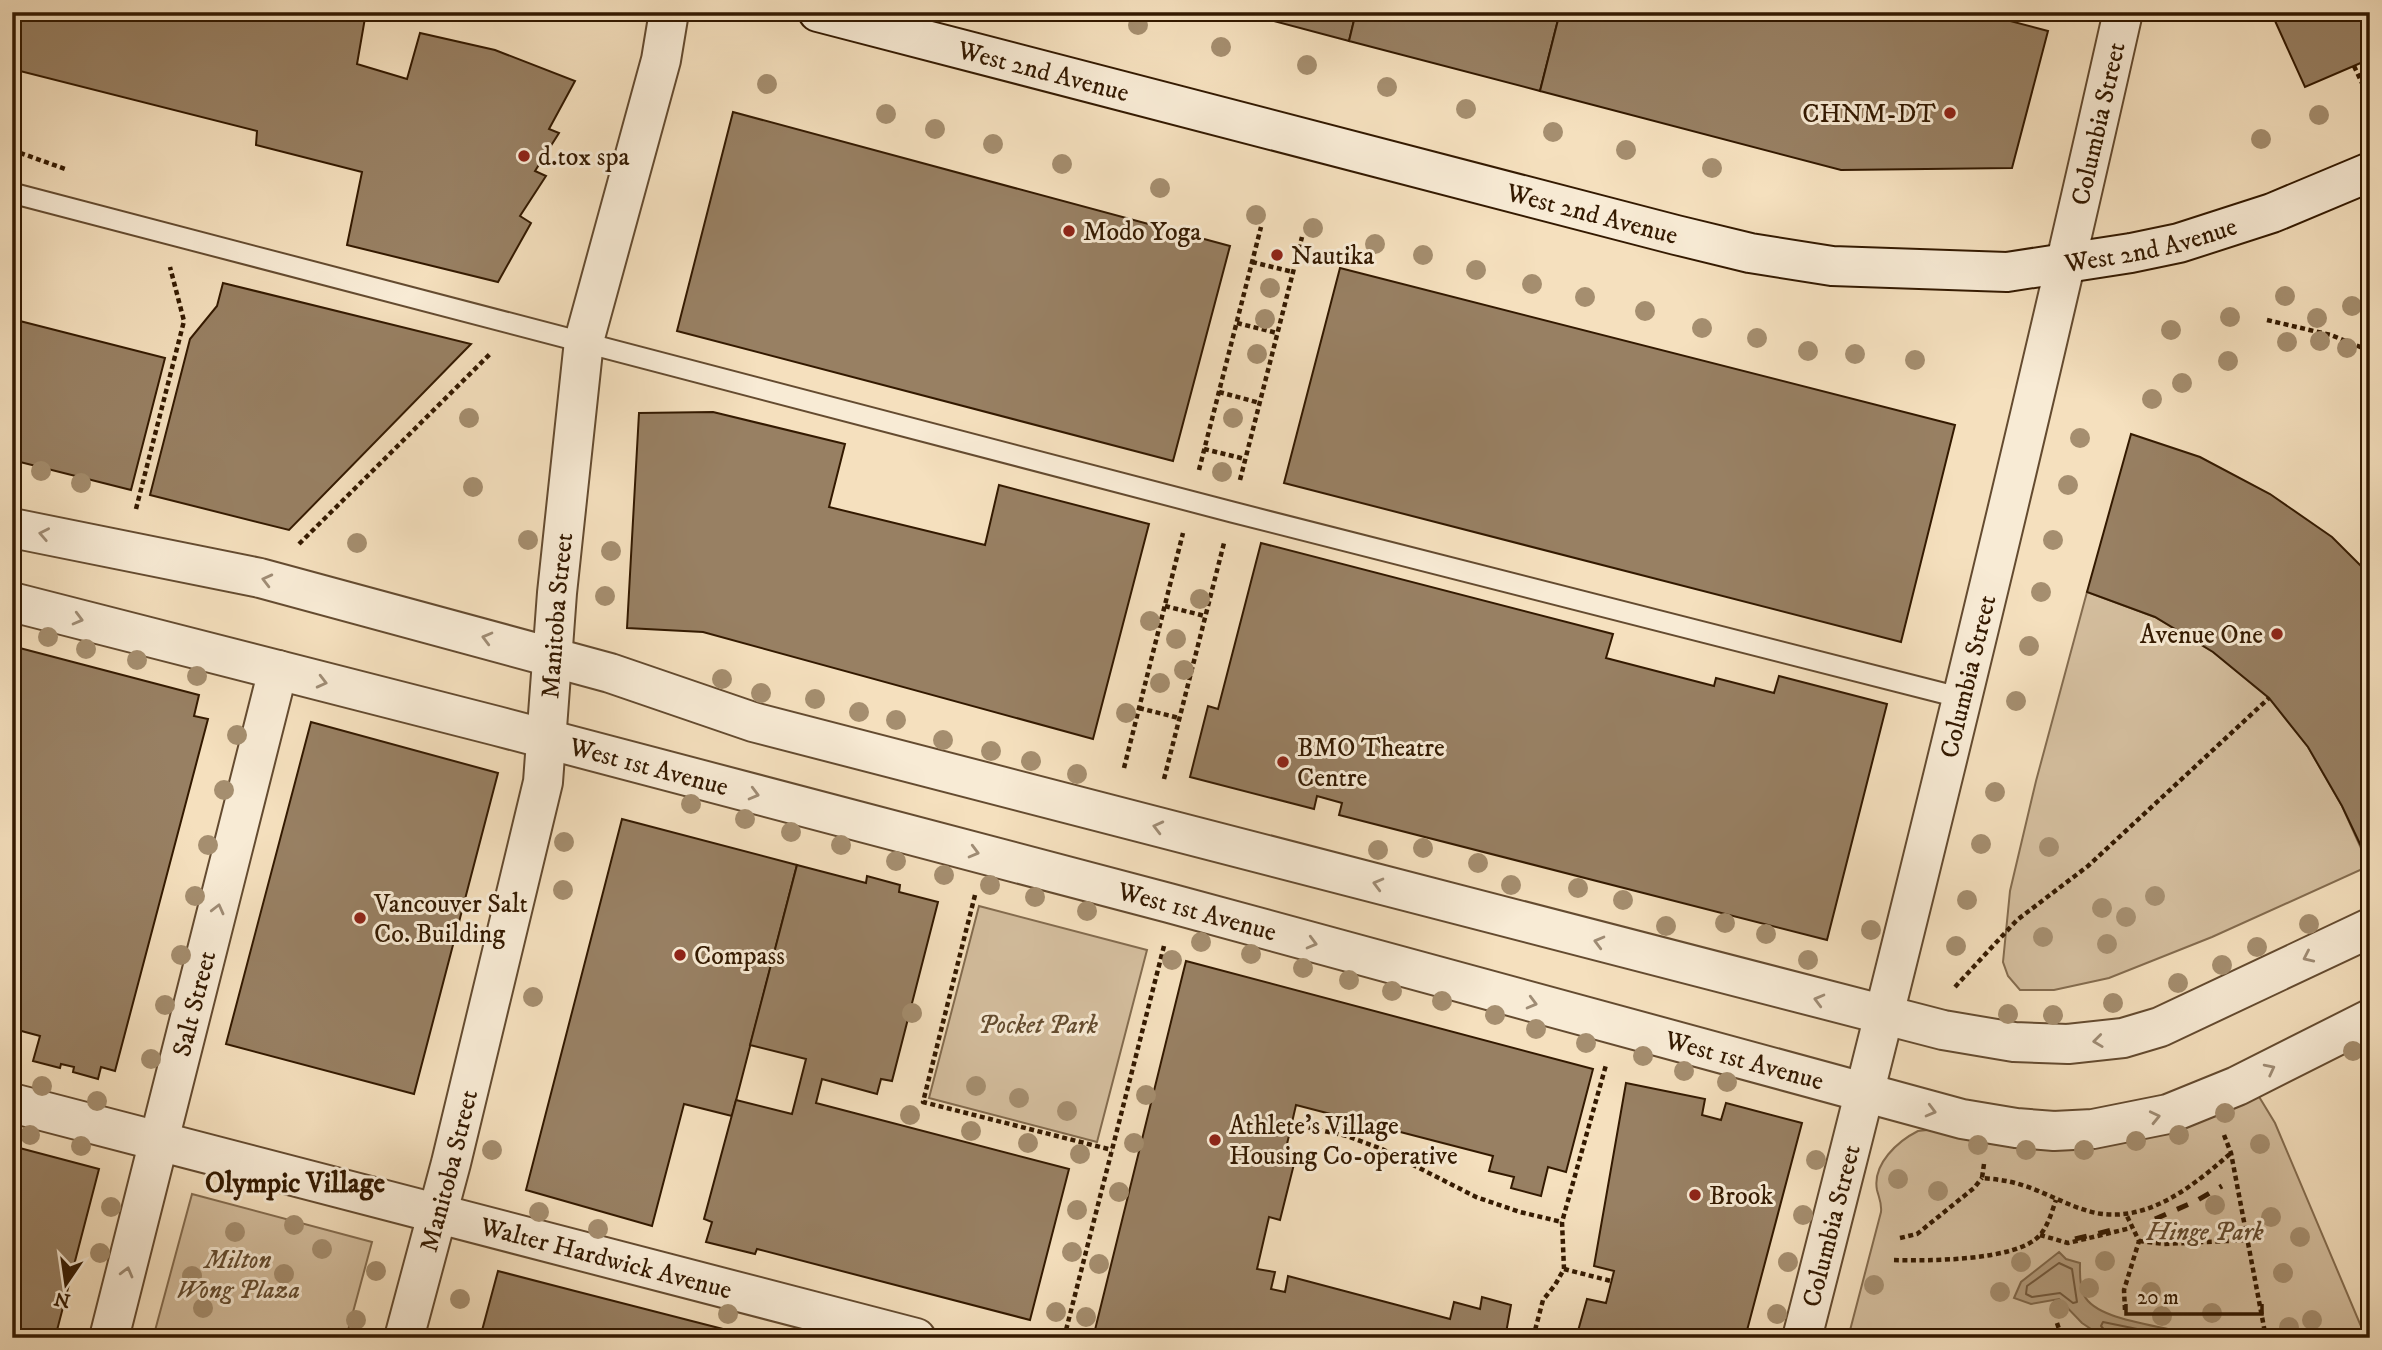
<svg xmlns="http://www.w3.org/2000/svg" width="2382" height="1350" viewBox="0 0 2382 1350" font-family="'IM FELL DW Pica',serif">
<rect width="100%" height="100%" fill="#f5e0be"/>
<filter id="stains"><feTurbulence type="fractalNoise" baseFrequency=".00286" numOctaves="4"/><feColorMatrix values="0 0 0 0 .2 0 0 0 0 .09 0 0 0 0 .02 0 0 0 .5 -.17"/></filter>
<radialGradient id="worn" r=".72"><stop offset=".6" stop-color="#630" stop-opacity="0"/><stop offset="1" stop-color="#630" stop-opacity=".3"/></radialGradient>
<g fill="#d4be9e" stroke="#846c4f" stroke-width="2">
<path d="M2087 592 2155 617 2213 652 2269 698 2308 747 2342 806 2369 866 2212 937 2109 978 2054 990H2020L2008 976 2003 962 2010 891 2036 781Z"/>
<path d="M979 906 1147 950 1097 1142 929 1098Z"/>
<path d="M2258 1095 2275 1123 2366 1338H1848L1881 1212C1882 1203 1879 1198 1877 1190 1872 1164 1898 1141 1918 1131Z"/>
<path d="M192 1194 372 1242 346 1338H153Z"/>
</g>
<path fill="#b39c7d" stroke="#80684b" stroke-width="2" d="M2059 1252 2066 1259 2080 1263C2080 1273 2079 1285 2084 1295 2097 1323 2171 1325 2200 1338L2103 1337 2082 1323 2059 1299 2031 1304 2014 1298 2021 1282Z"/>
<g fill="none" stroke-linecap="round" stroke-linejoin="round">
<g stroke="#735a3e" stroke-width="2">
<path d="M2059 1263 2072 1269 2077 1302 2073 1303 2060 1293 2032 1297 2026 1294 2027 1286Z"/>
<path d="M2107 1338 2106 1332 2101 1326 2103 1322 2181 1338"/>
</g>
</g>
<g fill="#988063" stroke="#331900" stroke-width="2">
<path d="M12 12H343L365 18 357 64 407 79 420 33 495 50 575 81 549 129 559 133 535 171 546 176 520 216 531 223 498 282 347 245 362 172 256 145 257 131 12 69Z"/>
<path d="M1240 12H1356L1349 41Z"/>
<path d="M1356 12H1560L1540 91 1349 41Z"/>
<path d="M1560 12H1976L2048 31 2012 168 1841 170 1540 91Z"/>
<path d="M2271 12H2370V59L2305 87Z"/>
<path d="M733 112 1230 246 1173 461 677 331Z"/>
<path d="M1340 268 1955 425 1901 642 1284 483Z"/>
<path d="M223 283 471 344 289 530 150 495 190 339 217 306Z"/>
<path d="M12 319 165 358 131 490 12 460Z"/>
<path d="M713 412 845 444 829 507 985 545 999 485 1149 524 1093 739 703 632 627 628 639 413Z"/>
<path d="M2131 434 2200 457 2270 494 2332 537 2370 575V865L2342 806 2308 747 2269 698 2213 652 2155 617 2087 592Z"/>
<path d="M1261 543 1613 634 1606 658 1714 686 1716 678 1774 693 1779 676 1887 704 1827 940 1339 815 1342 803 1317 796 1314 809 1190 777 1208 706 1218 709Z"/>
<path d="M12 646 199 695 194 716 208 719 115 1071 101 1067 98 1079 73 1072 74 1067 61 1064 60 1068 33 1061 40 1036 14 1029 12 1034Z"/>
<path d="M311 722 498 773 414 1094 226 1044Z"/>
<path d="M622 819 797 865 732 1116 684 1104 652 1226 526 1190Z"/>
<path d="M797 865 866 883 867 876 900 885 899 892 938 902 892 1081 881 1079 877 1094 822 1079 816 1103 1069 1169 1030 1320 757 1249 755 1254 706 1242 712 1222 704 1219 736 1100 792 1114 806 1059 750 1045Z"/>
<path d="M1186 961 1593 1069 1566 1172 1548 1167 1541 1196 1511 1188 1514 1177 1489 1171 1493 1156 1296 1105 1284 1157 1295 1160 1280 1220 1269 1217 1257 1269 1275 1272 1271 1289 1285 1292 1288 1276 1450 1319 1454 1302 1480 1309 1482 1297 1511 1305 1506 1333 1520 1338H1093Z"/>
<path d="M1626 1083 1705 1099 1702 1115 1721 1120 1726 1103 1802 1123 1745 1338H1576L1587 1299 1606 1303 1614 1271 1594 1266Z"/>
<path d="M12 1146 99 1169 55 1338H12Z"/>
<path d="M498 1271 575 1291 758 1338H480Z"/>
</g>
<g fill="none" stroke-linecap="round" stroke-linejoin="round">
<g stroke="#644b30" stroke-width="23">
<path id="lane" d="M12 193 1232 512 1962 698"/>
</g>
<g stroke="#644b30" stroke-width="42">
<g id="street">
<path d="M12 528 260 578 610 673 753 722 1943 1030 2014 1042 2068 1044 2123 1038 2160 1027 2370 928"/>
<path id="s1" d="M12 602 497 726 1169 903 1962 1119 2016 1128 2054 1131 2093 1129 2168 1114 2237 1086 2370 1019"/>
<path id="s2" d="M12 1103 916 1338"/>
<path id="s3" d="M109 1338 278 670"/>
<path id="s4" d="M404 1338 451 1163 543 782 557 593 584 341 661 60 669 12"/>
<path id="s5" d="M1802 1338C1915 898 2023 456 2123 12"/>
</g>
</g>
<g stroke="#331900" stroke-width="42">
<g id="secondary">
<path id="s6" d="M818 12 1676 235 1750 253 1832 266 2007 272 2131 253 2179 243 2272 213 2370 172"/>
</g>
</g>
<g stroke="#331900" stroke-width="4.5" stroke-dasharray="5 3.5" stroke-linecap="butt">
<path d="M2354 66 2362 83"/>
<path d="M12 150 68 170"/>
<path d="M1252 262 1293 272"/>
<path d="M2267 320 2331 335 2370 351"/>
<path d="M1237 323 1277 333"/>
<path d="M1219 392 1260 403"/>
<path d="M1204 449 1245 459"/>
<path d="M1199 470 1261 227"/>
<path d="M1240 480 1302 237"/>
<path d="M136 509 184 321 170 267"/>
<path d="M299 544 491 353"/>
<path d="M1165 606 1205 616"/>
<path d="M1139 708 1179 718"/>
<path d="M1124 768 1183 533"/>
<path d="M1164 779 1224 543"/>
<path d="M975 895 923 1102 1112 1150"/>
<path d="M1955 987 2017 920 2088 866 2269 698"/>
<path d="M1292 1124 1347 1136 1382 1149 1476 1197 1520 1212 1562 1222"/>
<path d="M2224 1135 2231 1153 2266 1338"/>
<path d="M1984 1164 1982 1178C1993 1179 2004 1180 2015 1183 2043 1190 2068 1207 2096 1213 2149 1223 2194 1185 2231 1153"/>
<path d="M2040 1235 2068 1243 2131 1228"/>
<path d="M1900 1238 1917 1234 1974 1188 1982 1178"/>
<path d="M2139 1241 2164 1244 2247 1240"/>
<path d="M1894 1260C1928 1261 2018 1261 2040 1235 2048 1226 2052 1211 2056 1200"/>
<path d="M1564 1269 1611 1281"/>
<path d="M2125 1310 2124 1290 2139 1241 2126 1214"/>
<path d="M2057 1323 2062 1338"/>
<path d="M1064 1338 1164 946"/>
<path d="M1533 1338 1543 1300 1555 1285 1564 1269 1562 1222 1606 1065"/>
</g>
<use href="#lane" stroke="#f8ebd5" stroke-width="19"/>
<use href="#street" stroke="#f8ebd5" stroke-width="38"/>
<use href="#secondary" stroke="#f8ebd5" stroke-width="38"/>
<g stroke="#331900" stroke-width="5" stroke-dasharray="12 12" stroke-linecap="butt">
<path d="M2155 1219 2196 1201 2222 1186"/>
<path d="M2075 1239 2112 1230"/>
</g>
</g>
<g fill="#a58e6f">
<circle cx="1138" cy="25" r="10"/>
<circle cx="1221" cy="47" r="10"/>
<circle cx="1307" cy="65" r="10"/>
<circle cx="767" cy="84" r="10"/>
<circle cx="1387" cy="87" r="10"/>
<circle cx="1466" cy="109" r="10"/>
<circle cx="886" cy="114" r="10"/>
<circle cx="2319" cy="115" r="10"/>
<circle cx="935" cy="129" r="10"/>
<circle cx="1553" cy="132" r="10"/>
<circle cx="2261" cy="139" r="10"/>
<circle cx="993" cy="144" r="10"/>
<circle cx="1626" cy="150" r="10"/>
<circle cx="1062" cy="164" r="10"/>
<circle cx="1712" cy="168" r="10"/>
<circle cx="1160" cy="188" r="10"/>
<circle cx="1256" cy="215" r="10"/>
<circle cx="1313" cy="228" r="10"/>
<circle cx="1375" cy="244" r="10"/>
<circle cx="1423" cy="255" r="10"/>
<circle cx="1476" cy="270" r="10"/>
<circle cx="1532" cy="284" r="10"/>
<circle cx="1270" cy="288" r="10"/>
<circle cx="2285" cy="296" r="10"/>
<circle cx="1585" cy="297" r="10"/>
<circle cx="2352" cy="306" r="10"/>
<circle cx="1645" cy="311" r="10"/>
<circle cx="2230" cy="317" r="10"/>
<circle cx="2317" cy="318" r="10"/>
<circle cx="1265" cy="319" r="10"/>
<circle cx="1702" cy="328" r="10"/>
<circle cx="2171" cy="330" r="10"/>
<circle cx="1757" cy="338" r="10"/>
<circle cx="2320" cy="341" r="10"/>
<circle cx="2287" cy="342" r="10"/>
<circle cx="2347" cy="348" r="10"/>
<circle cx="1808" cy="351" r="10"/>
<circle cx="1257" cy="354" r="10"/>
<circle cx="1855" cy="354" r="10"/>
<circle cx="1915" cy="360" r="10"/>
<circle cx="2228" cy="361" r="10"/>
<circle cx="2182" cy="383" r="10"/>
<circle cx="2152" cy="399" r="10"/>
<circle cx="469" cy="418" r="10"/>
<circle cx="1233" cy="418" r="10"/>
<circle cx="2080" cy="438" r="10"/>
<circle cx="41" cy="471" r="10"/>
<circle cx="1222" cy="472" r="10"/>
<circle cx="81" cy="483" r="10"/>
<circle cx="2068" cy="485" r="10"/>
<circle cx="473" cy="487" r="10"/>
<circle cx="528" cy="540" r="10"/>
<circle cx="2053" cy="540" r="10"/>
<circle cx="357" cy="543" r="10"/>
<circle cx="611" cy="551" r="10"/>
<circle cx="2041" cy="592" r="10"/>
<circle cx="605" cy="596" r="10"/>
<circle cx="1200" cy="599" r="10"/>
<circle cx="1150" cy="621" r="10"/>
<circle cx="48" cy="637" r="10"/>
<circle cx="1176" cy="639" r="10"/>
<circle cx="2029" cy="646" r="10"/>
<circle cx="86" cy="649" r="10"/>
<circle cx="137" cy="660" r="10"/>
<circle cx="1184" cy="670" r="10"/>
<circle cx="197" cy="676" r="10"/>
<circle cx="722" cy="679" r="10"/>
<circle cx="1160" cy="683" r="10"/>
<circle cx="761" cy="693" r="10"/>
<circle cx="815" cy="699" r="10"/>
<circle cx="2016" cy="701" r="10"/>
<circle cx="859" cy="712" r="10"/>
<circle cx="1126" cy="713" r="10"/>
<circle cx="896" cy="720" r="10"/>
<circle cx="237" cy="735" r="10"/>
<circle cx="943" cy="740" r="10"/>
<circle cx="991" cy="751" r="10"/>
<circle cx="1031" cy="761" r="10"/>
<circle cx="1077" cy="774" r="10"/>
<circle cx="224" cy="790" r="10"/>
<circle cx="1995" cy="792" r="10"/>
<circle cx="691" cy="804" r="10"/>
<circle cx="745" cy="819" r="10"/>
<circle cx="791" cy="832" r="10"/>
<circle cx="564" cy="842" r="10"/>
<circle cx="1981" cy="844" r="10"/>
<circle cx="208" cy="845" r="10"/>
<circle cx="841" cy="845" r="10"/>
<circle cx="2049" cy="847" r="10"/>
<circle cx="1423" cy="848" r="10"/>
<circle cx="1378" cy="850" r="10"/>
<circle cx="896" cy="861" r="10"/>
<circle cx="1478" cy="863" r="10"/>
<circle cx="944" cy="875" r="10"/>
<circle cx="990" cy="885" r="10"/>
<circle cx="1511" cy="885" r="10"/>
<circle cx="1578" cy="888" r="10"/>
<circle cx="563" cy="890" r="10"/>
<circle cx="195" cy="896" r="10"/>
<circle cx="2155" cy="896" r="10"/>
<circle cx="1035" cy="897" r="10"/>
<circle cx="1623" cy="900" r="10"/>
<circle cx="1967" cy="900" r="10"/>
<circle cx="2102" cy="908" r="10"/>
<circle cx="1087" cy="911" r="10"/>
<circle cx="2126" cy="917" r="10"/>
<circle cx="1725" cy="923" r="10"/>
<circle cx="2309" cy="924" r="10"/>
<circle cx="1666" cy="926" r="10"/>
<circle cx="1871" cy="930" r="10"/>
<circle cx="1766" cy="934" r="10"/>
<circle cx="2043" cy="937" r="10"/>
<circle cx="1201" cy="942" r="10"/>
<circle cx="2107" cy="944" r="10"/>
<circle cx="1956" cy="946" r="10"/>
<circle cx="2257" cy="947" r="10"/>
<circle cx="1251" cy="954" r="10"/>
<circle cx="181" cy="955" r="10"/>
<circle cx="1172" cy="960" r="10"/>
<circle cx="1808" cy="960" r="10"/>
<circle cx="2222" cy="965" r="10"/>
<circle cx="1303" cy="968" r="10"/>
<circle cx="1349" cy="980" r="10"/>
<circle cx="2178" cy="983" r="10"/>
<circle cx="1392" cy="991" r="10"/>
<circle cx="533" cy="997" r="10"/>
<circle cx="1442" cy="1001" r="10"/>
<circle cx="2113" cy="1003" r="10"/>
<circle cx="165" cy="1005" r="10"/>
<circle cx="912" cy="1013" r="10"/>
<circle cx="2008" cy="1014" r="10"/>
<circle cx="1495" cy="1015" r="10"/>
<circle cx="2053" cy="1015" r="10"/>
<circle cx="1536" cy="1029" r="10"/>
<circle cx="1586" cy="1043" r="10"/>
<circle cx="2353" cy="1051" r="10"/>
<circle cx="1643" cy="1056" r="10"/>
<circle cx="151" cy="1059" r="10"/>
<circle cx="1684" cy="1071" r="10"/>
<circle cx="1727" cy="1082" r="10"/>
<circle cx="42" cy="1086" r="10"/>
<circle cx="976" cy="1086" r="10"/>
<circle cx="1146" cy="1095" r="10"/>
<circle cx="1019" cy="1098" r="10"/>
<circle cx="97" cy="1101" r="10"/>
<circle cx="1067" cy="1111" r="10"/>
<circle cx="2225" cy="1113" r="10"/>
<circle cx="910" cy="1115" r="10"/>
<circle cx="971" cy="1131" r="10"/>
<circle cx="30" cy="1135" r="10"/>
<circle cx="2179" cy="1135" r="10"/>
<circle cx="2136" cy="1141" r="10"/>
<circle cx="1028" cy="1143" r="10"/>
<circle cx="1134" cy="1143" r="10"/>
<circle cx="2260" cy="1144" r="10"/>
<circle cx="1978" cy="1145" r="10"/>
<circle cx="81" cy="1146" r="10"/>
<circle cx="492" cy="1150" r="10"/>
<circle cx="2026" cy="1150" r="10"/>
<circle cx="2084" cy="1150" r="10"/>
<circle cx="1080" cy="1154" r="10"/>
<circle cx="1816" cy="1160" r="10"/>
<circle cx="1898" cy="1179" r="10"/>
<circle cx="1938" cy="1191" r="10"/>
<circle cx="1119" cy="1192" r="10"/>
<circle cx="2215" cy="1205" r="10"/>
<circle cx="111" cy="1207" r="10"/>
<circle cx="1077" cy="1210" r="10"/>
<circle cx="539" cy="1212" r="10"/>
<circle cx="1803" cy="1215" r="10"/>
<circle cx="2271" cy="1217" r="10"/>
<circle cx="294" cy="1225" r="10"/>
<circle cx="598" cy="1229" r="10"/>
<circle cx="235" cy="1232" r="10"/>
<circle cx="2300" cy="1237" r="10"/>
<circle cx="322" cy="1249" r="10"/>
<circle cx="1072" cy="1252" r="10"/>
<circle cx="100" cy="1253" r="10"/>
<circle cx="2105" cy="1261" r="10"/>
<circle cx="1788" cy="1262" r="10"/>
<circle cx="2021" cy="1262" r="10"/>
<circle cx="1099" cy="1264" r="10"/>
<circle cx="376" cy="1271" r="10"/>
<circle cx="2283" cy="1273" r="10"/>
<circle cx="284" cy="1274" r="10"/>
<circle cx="192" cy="1276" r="10"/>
<circle cx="1874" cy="1285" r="10"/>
<circle cx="2089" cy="1288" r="10"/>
<circle cx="2000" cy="1292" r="10"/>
<circle cx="2151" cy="1292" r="10"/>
<circle cx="460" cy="1299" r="10"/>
<circle cx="203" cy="1308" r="10"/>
<circle cx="2059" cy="1309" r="10"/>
<circle cx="1056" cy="1312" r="10"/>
<circle cx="2212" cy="1313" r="10"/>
<circle cx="728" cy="1314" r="10"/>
<circle cx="1777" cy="1314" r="10"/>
<circle cx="2162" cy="1316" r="10"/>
<circle cx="1086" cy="1317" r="10"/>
<circle cx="356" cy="1320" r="10"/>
<circle cx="2312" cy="1320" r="10"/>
<circle cx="2289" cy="1327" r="10"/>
</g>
<defs><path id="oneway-chevron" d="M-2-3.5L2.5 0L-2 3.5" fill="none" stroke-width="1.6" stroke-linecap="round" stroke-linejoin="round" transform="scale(1.75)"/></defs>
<g stroke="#9f8c75">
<use href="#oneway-chevron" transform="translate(44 534) rotate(-169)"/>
<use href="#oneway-chevron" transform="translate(267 580) rotate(-166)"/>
<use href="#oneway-chevron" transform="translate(78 619) rotate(15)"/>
<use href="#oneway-chevron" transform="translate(487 638) rotate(-165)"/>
<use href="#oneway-chevron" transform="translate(322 682) rotate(14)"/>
<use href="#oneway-chevron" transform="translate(754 794) rotate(15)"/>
<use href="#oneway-chevron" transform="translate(1158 827) rotate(-166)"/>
<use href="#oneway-chevron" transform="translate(974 852) rotate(15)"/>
<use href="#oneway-chevron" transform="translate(1378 884) rotate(-165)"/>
<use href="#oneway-chevron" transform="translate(218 909) rotate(-76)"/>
<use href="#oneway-chevron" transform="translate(1599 942) rotate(-165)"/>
<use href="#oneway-chevron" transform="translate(1312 943) rotate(15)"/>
<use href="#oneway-chevron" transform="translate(2308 957) rotate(155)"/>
<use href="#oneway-chevron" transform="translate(1819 1000) rotate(-165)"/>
<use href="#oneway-chevron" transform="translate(1532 1003) rotate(15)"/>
<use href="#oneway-chevron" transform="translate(2098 1041) rotate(173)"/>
<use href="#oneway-chevron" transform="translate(2270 1069) rotate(-27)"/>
<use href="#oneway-chevron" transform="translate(1931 1111) rotate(15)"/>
<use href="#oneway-chevron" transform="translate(2155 1117) rotate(-13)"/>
<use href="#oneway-chevron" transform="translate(127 1272) rotate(-75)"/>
</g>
<g fill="#8f2418" stroke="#f8ebd5" stroke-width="2.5">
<circle cx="1950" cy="113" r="7"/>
<circle cx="524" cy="156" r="7"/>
<circle cx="1069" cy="231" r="7"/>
<circle cx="1277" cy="255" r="7"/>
<circle cx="2277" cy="634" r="7"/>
<circle cx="1283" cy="762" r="7"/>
<circle cx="360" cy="918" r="7"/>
<circle cx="680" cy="955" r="7"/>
<circle cx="1215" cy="1140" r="7"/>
<circle cx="1695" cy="1195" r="7"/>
</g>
<g text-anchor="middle" stroke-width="6" stroke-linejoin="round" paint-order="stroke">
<g font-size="26" fill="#331900" stroke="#f8ebd5">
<text dy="9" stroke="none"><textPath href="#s6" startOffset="233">West 2nd Avenue</textPath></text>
<text dy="9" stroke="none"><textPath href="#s5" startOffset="1250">Columbia Street</textPath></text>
<text dy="9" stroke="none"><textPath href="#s6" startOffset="800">West 2nd Avenue</textPath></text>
<text dy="9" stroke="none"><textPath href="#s6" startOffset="1367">West 2nd Avenue</textPath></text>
<text dy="9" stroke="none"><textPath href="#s4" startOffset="740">Manitoba Street</textPath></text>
<text dy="9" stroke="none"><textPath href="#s5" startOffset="682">Columbia Street</textPath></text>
<text dy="9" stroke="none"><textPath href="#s1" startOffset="658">West 1st Avenue</textPath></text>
<text dy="9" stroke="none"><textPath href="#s1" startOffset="1225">West 1st Avenue</textPath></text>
<text dy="9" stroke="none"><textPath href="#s3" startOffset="345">Salt Street</textPath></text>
<text dy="9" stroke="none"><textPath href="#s1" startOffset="1792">West 1st Avenue</textPath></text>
<text dy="9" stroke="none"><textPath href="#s4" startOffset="173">Manitoba Street</textPath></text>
<text dy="9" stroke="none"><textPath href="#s5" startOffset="116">Columbia Street</textPath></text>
<text dy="9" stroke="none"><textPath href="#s2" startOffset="614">Walter Hardwick Avenue</textPath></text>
</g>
<g font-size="26" fill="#331900" stroke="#f8ebd5" text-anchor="start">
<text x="1936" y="122" text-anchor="end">CHNM-DT</text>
<text x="538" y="165">d.tox spa</text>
<text x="1083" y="240">Modo Yoga</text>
<text x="1291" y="264">Nautika</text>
<text x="2263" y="643" text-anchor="end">Avenue One</text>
<text x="1297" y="756">BMO Theatre<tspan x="1297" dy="30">Centre</tspan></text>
<text x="374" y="912">Vancouver Salt<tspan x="374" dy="30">Co. Building</tspan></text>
<text x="694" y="964">Compass</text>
<text x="1229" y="1134">Athlete's Village<tspan x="1229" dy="30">Housing Co-operative</tspan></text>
<text x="1709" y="1204">Brook</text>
</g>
<g font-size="26" font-style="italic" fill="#634b2f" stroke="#f8ebd5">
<text x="1038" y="1033">Pocket Park</text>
<text x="2205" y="1240">Hinge Park</text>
<text x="238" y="1268">Milton<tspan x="238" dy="30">Wong Plaza</tspan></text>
</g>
<g font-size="28" font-weight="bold" fill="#331900" stroke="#f8ebd5">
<text x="295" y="1192">Olympic Village</text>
</g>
</g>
<rect width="2382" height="1350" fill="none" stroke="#f5e0be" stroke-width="42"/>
<rect x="14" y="14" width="2354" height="1322" fill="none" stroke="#331900" stroke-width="3.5"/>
<rect x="21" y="21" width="2340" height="1308" fill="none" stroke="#331900" stroke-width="2"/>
<g transform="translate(66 1284) rotate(193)" stroke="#f8ebd5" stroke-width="5" paint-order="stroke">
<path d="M0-5L12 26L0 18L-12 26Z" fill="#331900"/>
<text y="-10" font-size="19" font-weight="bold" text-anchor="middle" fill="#331900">N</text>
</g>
<path d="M2126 1304v10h136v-10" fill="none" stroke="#331900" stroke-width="3.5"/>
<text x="2137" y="1304" font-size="21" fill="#331900" stroke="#f8ebd5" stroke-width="5" paint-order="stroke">20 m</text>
<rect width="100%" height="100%" filter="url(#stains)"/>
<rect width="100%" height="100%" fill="url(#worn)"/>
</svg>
